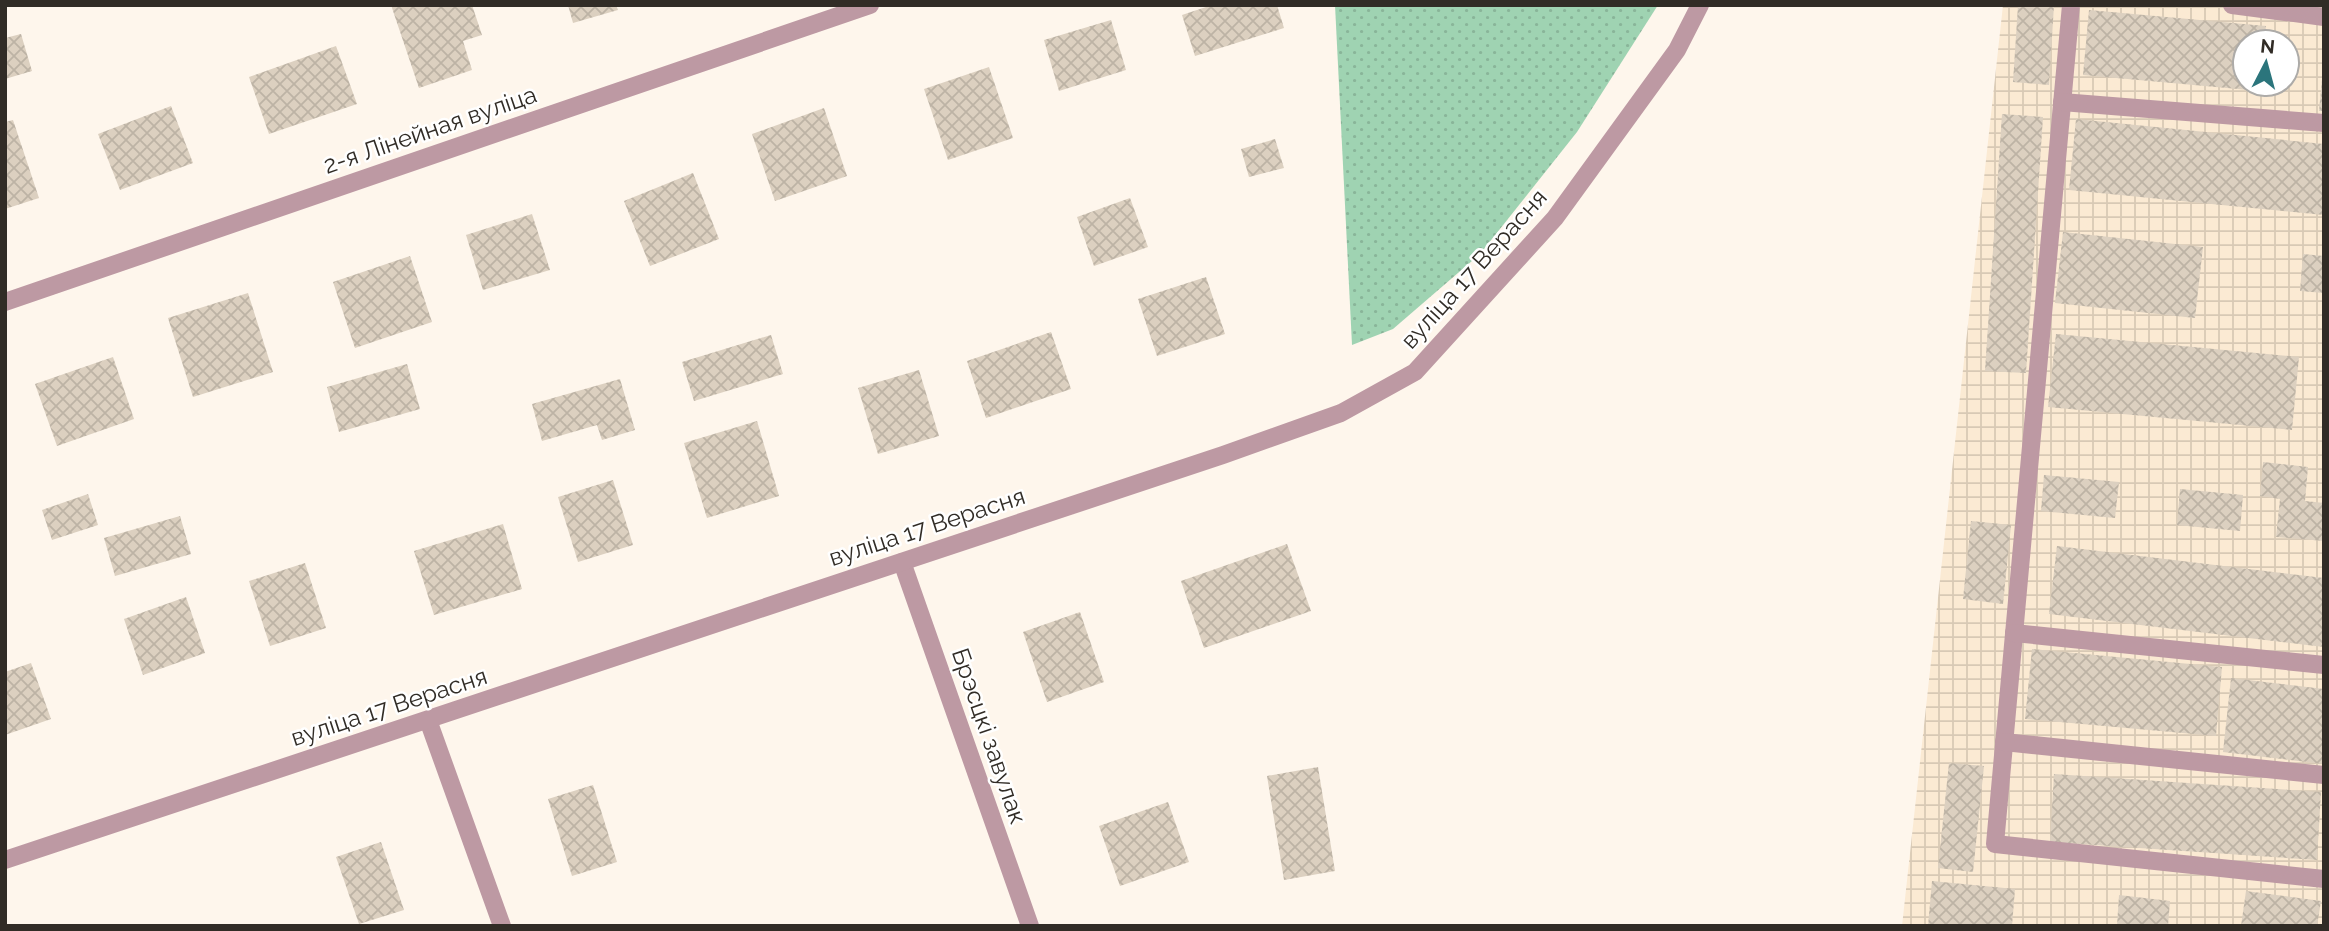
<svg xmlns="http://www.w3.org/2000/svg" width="2329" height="931" viewBox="0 0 2329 931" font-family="Raleway,sans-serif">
<defs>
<pattern id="industrial-grid" width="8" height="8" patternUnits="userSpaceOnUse" patternTransform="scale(1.75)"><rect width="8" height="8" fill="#fbead3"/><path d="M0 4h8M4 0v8" fill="none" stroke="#d8c9b5"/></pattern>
<pattern id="grass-dots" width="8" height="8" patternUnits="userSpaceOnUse" patternTransform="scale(1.75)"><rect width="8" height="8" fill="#9fd3b2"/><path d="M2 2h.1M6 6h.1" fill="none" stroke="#89b599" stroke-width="1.8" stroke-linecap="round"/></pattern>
<pattern id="building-cross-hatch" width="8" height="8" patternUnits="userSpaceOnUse" patternTransform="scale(1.75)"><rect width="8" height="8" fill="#dcd0c0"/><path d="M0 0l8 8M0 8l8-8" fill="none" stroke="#bdb3a5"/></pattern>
</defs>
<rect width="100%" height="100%" fill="#fef6ec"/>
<path fill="url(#industrial-grid)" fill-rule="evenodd" d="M2003 5H2324V926H1902ZM2245 42H2287V84H2245Z"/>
<path fill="url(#grass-dots)" d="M1335 5H1658L1577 132 1480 254 1393 329 1352 345Z"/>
<g fill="url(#building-cross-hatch)">
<path d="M391 5H472L482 35 463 41 472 70 419 88Z"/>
<path d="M568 5H616L618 10 573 23Z"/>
<path d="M1212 5H1277L1284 28 1195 56 1182 15Z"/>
<path d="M2018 5H2054L2049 85 2013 82Z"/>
<path d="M2089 10 2266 26 2264 42H2245V84H2261L2260 91 2083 75Z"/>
<path d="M1111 20 1126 70 1059 91 1044 40Z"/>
<path d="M21 34 32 71 5 79V38Z"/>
<path d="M336 46 357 104 269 134 249 77Z"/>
<path d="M989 67 1013 138 948 160 924 89Z"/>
<path d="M2322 80 2324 81V111H2319Z"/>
<path d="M171 106 193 163 120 190 98 134Z"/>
<path d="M824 108 847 176 775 201 752 134Z"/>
<path d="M2002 114 2043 117 2026 373 1985 371Z"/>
<path d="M2076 119 2324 144V215L2069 190Z"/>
<path d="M13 120 39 198 5 209V122Z"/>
<path d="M1275 139 1284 168 1249 177 1241 149Z"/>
<path d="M693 173 719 239 650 266 624 201Z"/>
<path d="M1130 198 1148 247 1094 266 1077 217Z"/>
<path d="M532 214 550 270 483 290 466 235Z"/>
<path d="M2063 232 2203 247 2195 318 2055 303Z"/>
<path d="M2303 254 2324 256V293L2300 291Z"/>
<path d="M410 256 432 322 355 348 333 282Z"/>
<path d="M1206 277 1225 334 1157 356 1138 299Z"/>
<path d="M248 293 273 372 193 397 168 318Z"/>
<path d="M1051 332 1071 389 986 418 967 361Z"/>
<path d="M2056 334 2299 357 2292 430 2048 407Z"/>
<path d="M771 335 783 374 694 401 682 362Z"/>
<path d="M113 357 134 419 57 446 35 384Z"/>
<path d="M407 364 420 409 339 432 327 387Z"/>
<path d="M919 370 939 436 878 454 858 388Z"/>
<path d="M620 379 635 430 602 440 597 425 542 441 532 404Z"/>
<path d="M757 421 779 496 707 518 684 443Z"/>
<path d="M2263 462 2308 467 2305 501 2324 503V541L2276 537 2280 499 2260 496Z"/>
<path d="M2044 475 2119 482 2115 518 2041 511Z"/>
<path d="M613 480 633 545 578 562 558 497Z"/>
<path d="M2180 489 2243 495 2240 531 2177 525Z"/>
<path d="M88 494 98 525 52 540 42 510Z"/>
<path d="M180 516 191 554 115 576 104 538Z"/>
<path d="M1971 521 2011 525 2003 604 1963 599Z"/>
<path d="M503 524 522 589 434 615 414 551Z"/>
<path d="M1287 544 1311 611 1204 648 1181 581Z"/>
<path d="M2057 546 2324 578V647L2049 614Z"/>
<path d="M305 563 326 628 270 646 249 581Z"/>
<path d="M186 597 205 653 143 675 124 619Z"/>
<path d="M1080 612 1104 682 1047 702 1023 632Z"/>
<path d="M2032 649 2222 667 2216 736 2025 719Z"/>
<path d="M31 663 51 719 5 735V672Z"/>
<path d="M2231 678 2324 689V764L2223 752Z"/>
<path d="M1949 763 1984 766 1973 872 1938 868Z"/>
<path d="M1318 767 1335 871 1284 880 1267 776Z"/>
<path d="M2054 774 2321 792 2317 860 2050 842Z"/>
<path d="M593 785 617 862 572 876 548 799Z"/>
<path d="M1168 802 1189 862 1120 886 1099 826Z"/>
<path d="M381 842 404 910 359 924 336 857Z"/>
<path d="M1932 881 2015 889 2012 926H1928Z"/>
<path d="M2246 891 2321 901 2317 926H2241Z"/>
<path d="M2119 895 2170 901 2168 926H2117Z"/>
</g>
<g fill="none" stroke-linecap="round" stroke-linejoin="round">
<g stroke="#bd99a3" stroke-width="18">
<path d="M2071 5 1995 844 2324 879"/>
<path d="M2232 5 2324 17"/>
<path d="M2062 102 2324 123"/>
<path d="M5 302 870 5"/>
<path d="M902 562 1030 926"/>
<path d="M2014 633 2324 665"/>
<path d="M428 720 502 926"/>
<path d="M2004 742 2324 775"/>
<path d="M5 860 1223 455 1341 413 1415 372 1555 218 1677 50 1700 5"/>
</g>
</g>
<g text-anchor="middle" stroke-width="5" stroke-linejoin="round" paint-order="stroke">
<g font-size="24" fill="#312c26" stroke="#fff">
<text transform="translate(430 130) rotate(-19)" y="8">2-я Лінейная вуліца</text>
<text transform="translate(1474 269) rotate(-48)" y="8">вуліца 17 Верасня</text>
<text transform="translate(927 527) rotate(-18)" y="8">вуліца 17 Верасня</text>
<text transform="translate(389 707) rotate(-18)" y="8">вуліца 17 Верасня</text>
<text transform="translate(989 736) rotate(71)" y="8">Брэсцкі завулак</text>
</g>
</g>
<rect width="2329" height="931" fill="none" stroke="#312c26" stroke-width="14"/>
<g transform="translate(2266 63) rotate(6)"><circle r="33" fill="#ffffff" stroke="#adaba8" stroke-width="2"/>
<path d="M0-5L12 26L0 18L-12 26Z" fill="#2b757c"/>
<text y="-10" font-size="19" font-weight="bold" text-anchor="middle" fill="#312c26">N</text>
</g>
</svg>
